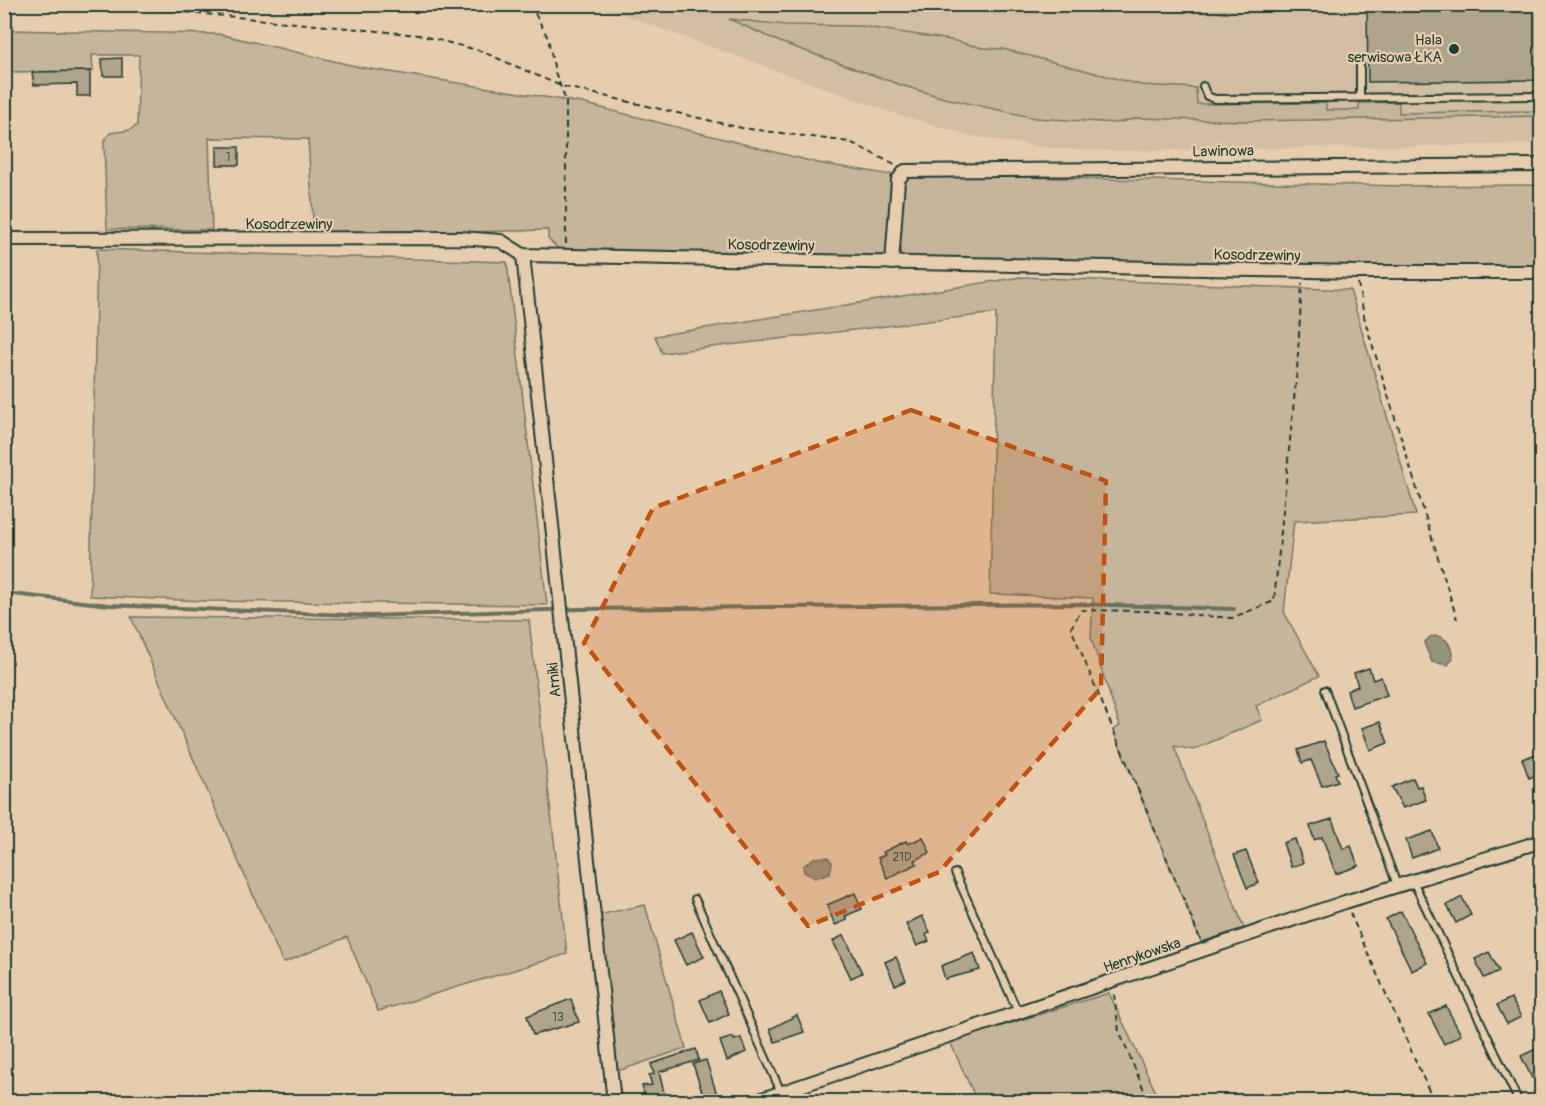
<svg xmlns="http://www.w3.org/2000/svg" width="1546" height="1106" viewBox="0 0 1546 1106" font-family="Pangolin,sans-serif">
<rect width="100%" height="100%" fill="#e6cdae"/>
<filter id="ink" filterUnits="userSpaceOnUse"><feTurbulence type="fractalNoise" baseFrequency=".0167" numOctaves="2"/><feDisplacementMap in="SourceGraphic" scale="12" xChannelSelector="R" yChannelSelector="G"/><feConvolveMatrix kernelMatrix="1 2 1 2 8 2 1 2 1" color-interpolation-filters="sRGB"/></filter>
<g filter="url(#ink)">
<path fill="#d2bea2" d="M596 5H1541V144L1110 151 1062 149 1014 143 971 136 896 114Z"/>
<g fill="#c5b59a" stroke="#727967" stroke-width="1.5">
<path d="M729 19 786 25 860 26 951 40 983 48 1003 49 1141 85 1196 88 1197 104 1326 103V110H1359V103L1399 102V113L1541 111V116L1243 121 1137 118 1117 123 1035 118 944 98 901 85 780 42Z"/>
<path d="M4 30 219 34 359 67 582 103 818 163 886 174 1403 186 1541 185V272L566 256 548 239V230L314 236 308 139 209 138 212 230 107 229 104 141 110 133 130 130 137 125 139 55H92L93 71 5 72Z"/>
<path d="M97 249 507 262 547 605 205 601 90 596Z"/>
<path d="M1020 277 1350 290 1416 515 1294 521 1284 612 1319 676 1256 706 1262 720 1193 750 1174 746 1244 928 1201 942 1113 730 1120 726 1091 638 1093 598 990 594 996 313 662 353 655 336Z"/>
<path d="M131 617 529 620 567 954 378 1011 347 937 283 963Z"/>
<path d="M645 905 686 1048 618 1071 598 915Z"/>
<path d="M1109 993 1160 1101H977L950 1042Z"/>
</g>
<g fill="#97947d" stroke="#677160" stroke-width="1.5">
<path d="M1436 636C1448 637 1451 647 1453 658L1448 665 1432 662 1424 643 1430 637Z"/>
<path d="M828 857 832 863 830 873 815 878 804 872 803 866 814 858Z"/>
</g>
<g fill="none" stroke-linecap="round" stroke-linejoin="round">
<path stroke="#677160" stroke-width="4" d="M4 593 109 605 370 616 578 609 1079 604 1234 609"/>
</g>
<g fill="#afa48c" stroke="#1f3d34" stroke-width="1.5">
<path d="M1367 4H1542V80L1368 82Z"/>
<path d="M122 58V76H103L102 59Z"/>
<path d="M90 71V96H77V84L34 85 32 72Z"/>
<rect x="217" y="147" width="22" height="18"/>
<path d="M1369 668 1373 680 1381 677 1387 695 1352 707 1347 691 1358 686 1354 673Z"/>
<path d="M1380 722 1388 743 1370 750 1362 728Z"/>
<path d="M1324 741 1338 773 1335 774 1338 781 1322 786 1311 760 1302 763 1298 750Z"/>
<path d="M1542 752V773L1529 778 1522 759Z"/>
<path d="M1413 778 1417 787 1421 786 1426 800 1403 808 1392 787Z"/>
<path d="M1332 819 1343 849 1351 846 1358 866 1336 874 1322 837 1314 840 1310 826Z"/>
<path d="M1432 831 1438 848 1412 858 1406 840Z"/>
<path d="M923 837 930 853 915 860 917 864 887 878 878 858 885 855 883 852 906 841 908 844Z"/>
<path d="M1295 839 1303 863 1291 867 1283 843Z"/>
<path d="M1246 851 1259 883 1247 888 1234 855Z"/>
<path d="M855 893 862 909 845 916 847 920 835 925 827 905Z"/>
<path d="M1462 897 1471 915 1456 923 1447 905Z"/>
<path d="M1401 911 1427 963 1412 971 1386 919Z"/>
<path d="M922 916 930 932 926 935 929 941 917 946 906 924Z"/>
<path d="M692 932 704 957 686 965 674 940Z"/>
<path d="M844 935 862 973 851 978 833 941Z"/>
<path d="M1489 952 1499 971 1484 978 1475 959Z"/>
<path d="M974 953 980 970 945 979 941 966Z"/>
<path d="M896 957 906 980 895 985 885 962Z"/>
<path d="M719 991 729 1014 710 1023 700 1000Z"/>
<path d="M1511 998 1521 1017 1507 1024 1497 1005Z"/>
<path d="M571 999 579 1022 533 1035 527 1016Z"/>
<path d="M1446 1006 1461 1035 1444 1044 1429 1014Z"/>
<path d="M797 1015 804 1032 775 1042 770 1029Z"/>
<path d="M733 1037 734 1040 741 1038 746 1052 727 1061 720 1041Z"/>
<path d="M696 1049 699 1060 659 1072 665 1097 659 1098 660 1101H646L642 1086 652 1085 649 1075 654 1074 651 1064Z"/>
<path d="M1536 1049 1542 1060V1073L1532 1078 1521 1056Z"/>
<path d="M706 1060 718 1098 708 1101H705L693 1064Z"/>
</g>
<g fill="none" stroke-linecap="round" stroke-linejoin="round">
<g stroke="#1f3d34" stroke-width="10">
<g id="lane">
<path d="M1360 65V97"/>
<path d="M1203 86 1207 96 1215 99 1542 96"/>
<path d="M1325 690 1397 885"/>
<path d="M955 873 1018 1012"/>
<path d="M1413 881 1519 1102"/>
<path d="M695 899 781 1092"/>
</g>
</g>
<g stroke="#1f3d34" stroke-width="16">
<g id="street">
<path d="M4 239 461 238 501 241 523 255 1357 272H1542"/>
<path d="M523 255 614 1102"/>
<path d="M892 263 898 180 905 171 1542 165"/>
<path d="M753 1102 1345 902 1542 841"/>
</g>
</g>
<g stroke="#1f3d34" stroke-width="2" stroke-dasharray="6 4.5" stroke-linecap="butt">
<path d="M102 4 419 35 481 51 561 86 742 128 850 142 895 165"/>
<path d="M530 4 548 38 555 72 566 101V244"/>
<path d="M1358 283 1365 321 1457 619"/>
<path d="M1350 913 1434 1102"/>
<path d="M1200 939 1071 628 1081 610 1146 611 1232 618 1274 601 1297 370 1302 283"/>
<path d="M1114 994 1119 1031 1149 1102"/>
</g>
<use href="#lane" stroke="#e6cdae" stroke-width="6"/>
<use href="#street" stroke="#e6cdae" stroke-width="12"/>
</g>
</g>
<path fill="#c05314" fill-opacity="0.2" stroke="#c05314" stroke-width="4.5" stroke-dasharray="12 8" stroke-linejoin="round" d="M911 410 1106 481 1101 688 939 872 808 926 584 643 653 508Z"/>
<circle fill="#1f3d34" stroke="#e6cdae" stroke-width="2" cx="1454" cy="49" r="6"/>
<g text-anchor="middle" stroke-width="4.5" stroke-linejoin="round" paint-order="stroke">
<g font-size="12" fill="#43574a">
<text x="228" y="161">1</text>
<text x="902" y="861">21D</text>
<text x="558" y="1021">13</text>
</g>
<g font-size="15" fill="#1f3d34" stroke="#e6cdae" text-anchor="end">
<text x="1442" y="45">Hala<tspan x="1442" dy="17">serwisowa ŁKA</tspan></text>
</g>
<g font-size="15" fill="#1f3d34" stroke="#e6cdae">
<text transform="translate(1223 151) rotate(-1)" y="5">Lawinowa</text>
<text x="289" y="229">Kosodrzewiny</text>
<text transform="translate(771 245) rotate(1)" y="5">Kosodrzewiny</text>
<text transform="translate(1257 255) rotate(1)" y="5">Kosodrzewiny</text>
<text transform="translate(554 680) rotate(-96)" y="5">Arniki</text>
<text transform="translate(1142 955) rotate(-19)" y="5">Henrykowska</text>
</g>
</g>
<rect width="1546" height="1106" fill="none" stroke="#e6cdae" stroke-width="24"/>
<rect x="12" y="12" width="1522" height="1082" fill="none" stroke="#1f3d34" stroke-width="2" filter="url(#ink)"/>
</svg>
